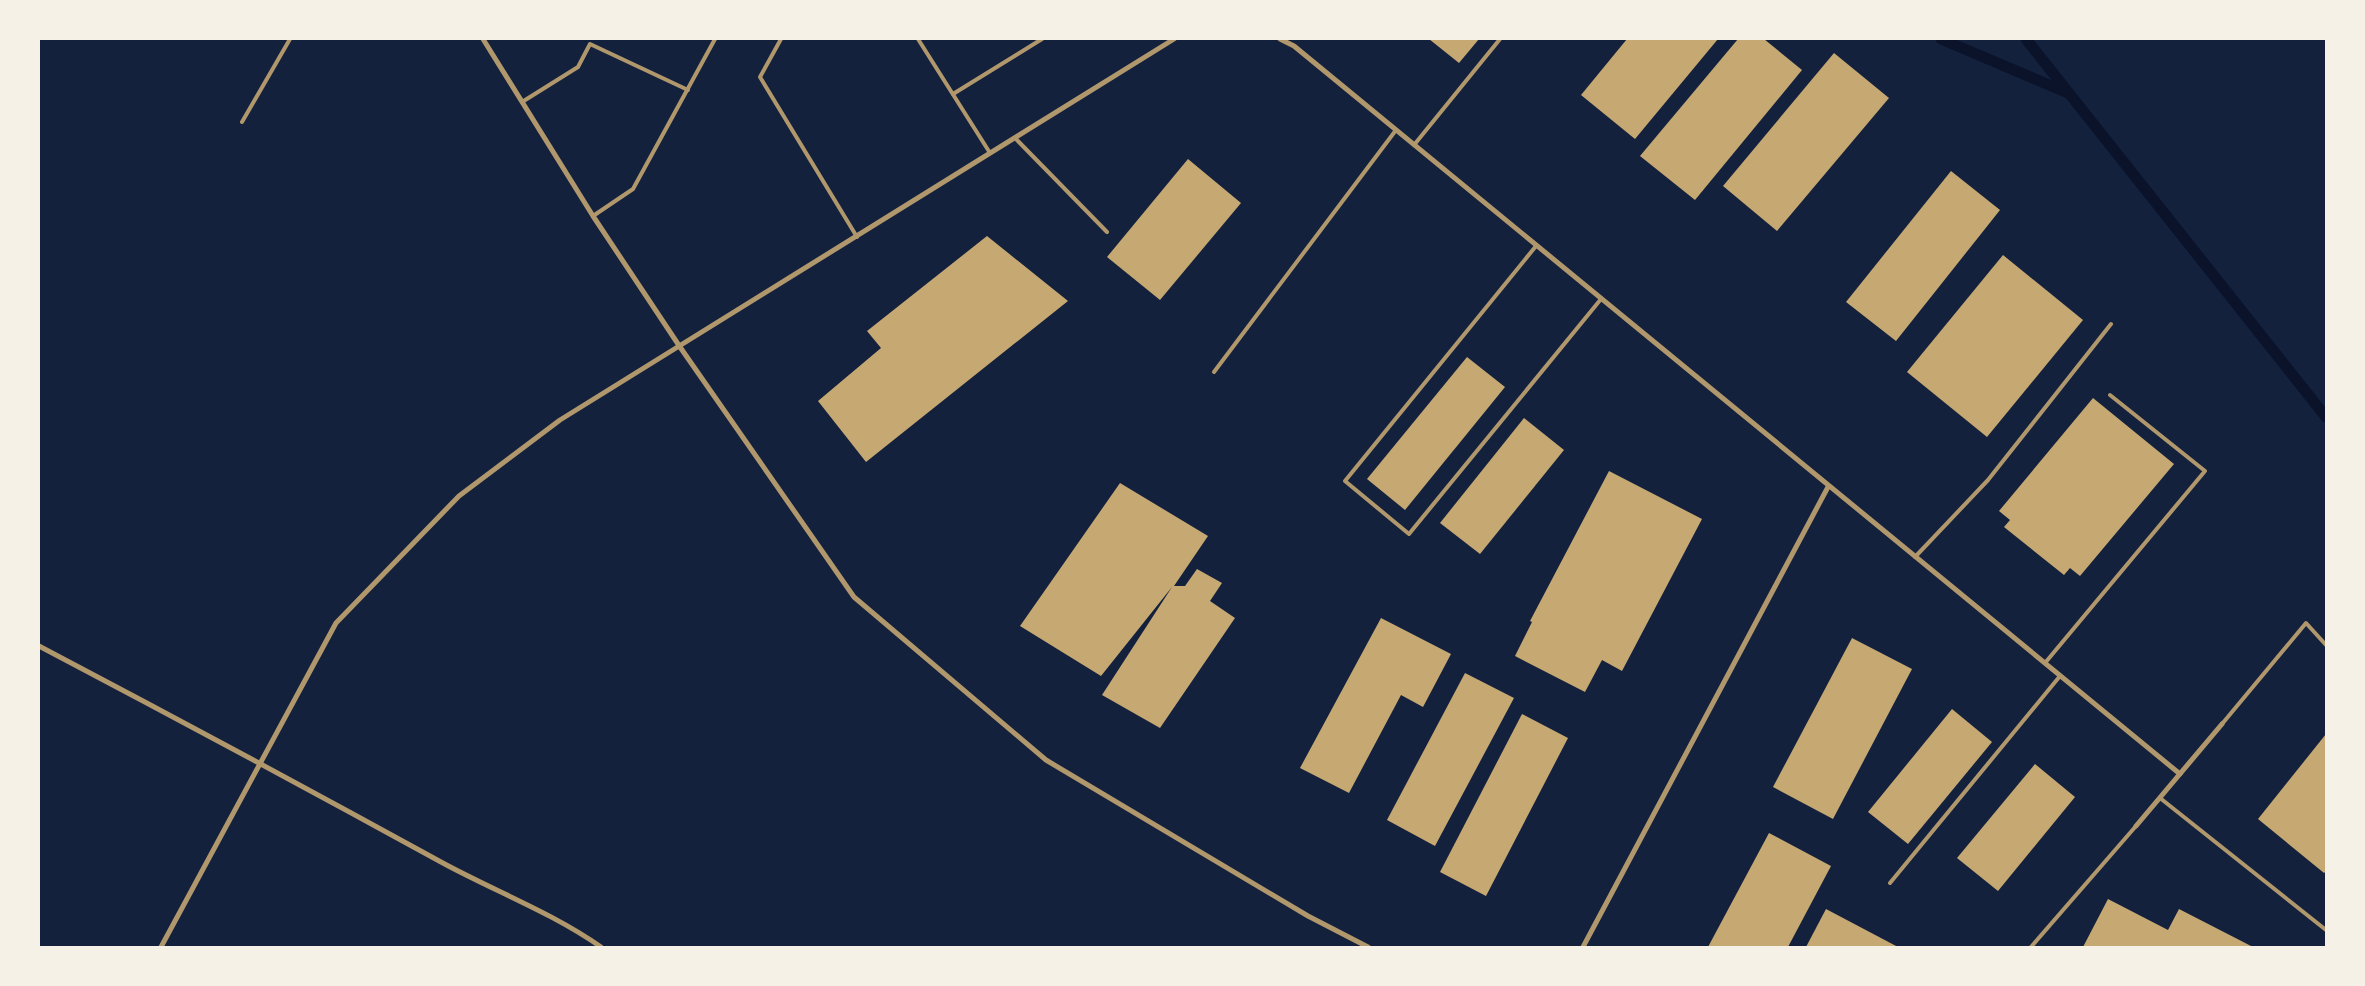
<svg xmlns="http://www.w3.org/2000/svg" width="2365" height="986" viewBox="0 0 2365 986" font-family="'Sofia Sans Condensed',sans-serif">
<rect width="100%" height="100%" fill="#14213d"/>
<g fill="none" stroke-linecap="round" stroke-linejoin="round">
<g stroke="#0b132b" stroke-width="11">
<path d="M1941 39 2068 93"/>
<path d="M2026 39 2326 417"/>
</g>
</g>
<g fill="#c6a872">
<path d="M1429 39H1479L1459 63Z"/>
<path d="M1627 39H1718L1635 139 1581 95Z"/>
<path d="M1738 39H1764L1802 70 1695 200 1640 156Z"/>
<path d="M1834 53 1889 98 1777 231 1723 186Z"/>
<path d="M1188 159 1241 203 1160 300 1107 257Z"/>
<path d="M1951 171 2000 210 1896 341 1846 302Z"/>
<path d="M987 236 1068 301 866 462 818 401 881 348 867 331Z"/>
<path d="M2003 255 2083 320 1987 437 1907 372Z"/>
<path d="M1467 357 1505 387 1405 510 1367 479Z"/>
<path d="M2093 398 2174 464 2080 576 2070 568 2064 575 2004 527 2010 520 1999 511Z"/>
<path d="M1524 418 1564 450 1480 554 1440 523Z"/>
<path d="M1609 471 1702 519 1622 671 1602 660 1585 692 1515 656 1532 622 1530 621Z"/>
<path d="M1120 483 1208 536 1174 586H1185L1197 569 1222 583 1210 601 1235 618 1160 728 1102 695 1172 587 1101 676 1020 626Z"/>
<path d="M1381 618 1451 654 1423 707 1401 695 1349 793 1300 768Z"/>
<path d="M1852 638 1912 669 1833 819 1773 787Z"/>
<path d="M1465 673 1514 698 1435 846 1387 820Z"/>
<path d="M1952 709 1992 742 1908 844 1868 812Z"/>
<path d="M1522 714 1568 738 1486 896 1440 872Z"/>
<path d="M2326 734V871L2324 873 2258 819Z"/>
<path d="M2035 764 2075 797 1998 891 1957 858Z"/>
<path d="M1769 833 1831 866 1788 947H1708Z"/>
<path d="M2108 899 2168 930 2179 909 2253 947H2083Z"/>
<path d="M1826 909 1898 947H1806Z"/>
</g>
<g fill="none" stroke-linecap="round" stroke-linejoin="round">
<g stroke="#b1986c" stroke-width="4">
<path d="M781 39 760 77 857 237"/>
<path d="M918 39 990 153"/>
<path d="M953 94 1042 39"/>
<path d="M522 102 578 67 590 44 688 90"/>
<path d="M242 122 290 39"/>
<path d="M1015 138 1107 232"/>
<path d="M1414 145 1500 39"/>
<path d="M593 216 633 189 715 39"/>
<path d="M1536 246 1345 481 1409 534 1601 299"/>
<path d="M1214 372 1396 130"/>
<path d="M1915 557 1988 480 2111 324"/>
<path d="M2045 663 2205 471 2110 395"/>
<path d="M2222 724 2306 623 2326 645"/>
<path d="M2160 798 2326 930"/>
<path d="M1890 883 2060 676"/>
<path d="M2031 947 2136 826"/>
</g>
<g stroke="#b1986c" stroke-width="5">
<path d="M483 39 593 216 680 347 854 597 1046 760 1308 916 1368 947"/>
<path d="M1280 39 1294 46 2180 774"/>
<path d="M39 646C174 717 308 789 441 862 494 891 551 912 601 947"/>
<path d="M2136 826 2222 724"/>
<path d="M161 947 336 623 459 496 560 420 1174 39"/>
<path d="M1583 947 1828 487"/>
</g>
</g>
<rect width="2365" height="986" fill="none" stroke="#f6f1e7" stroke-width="80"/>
</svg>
